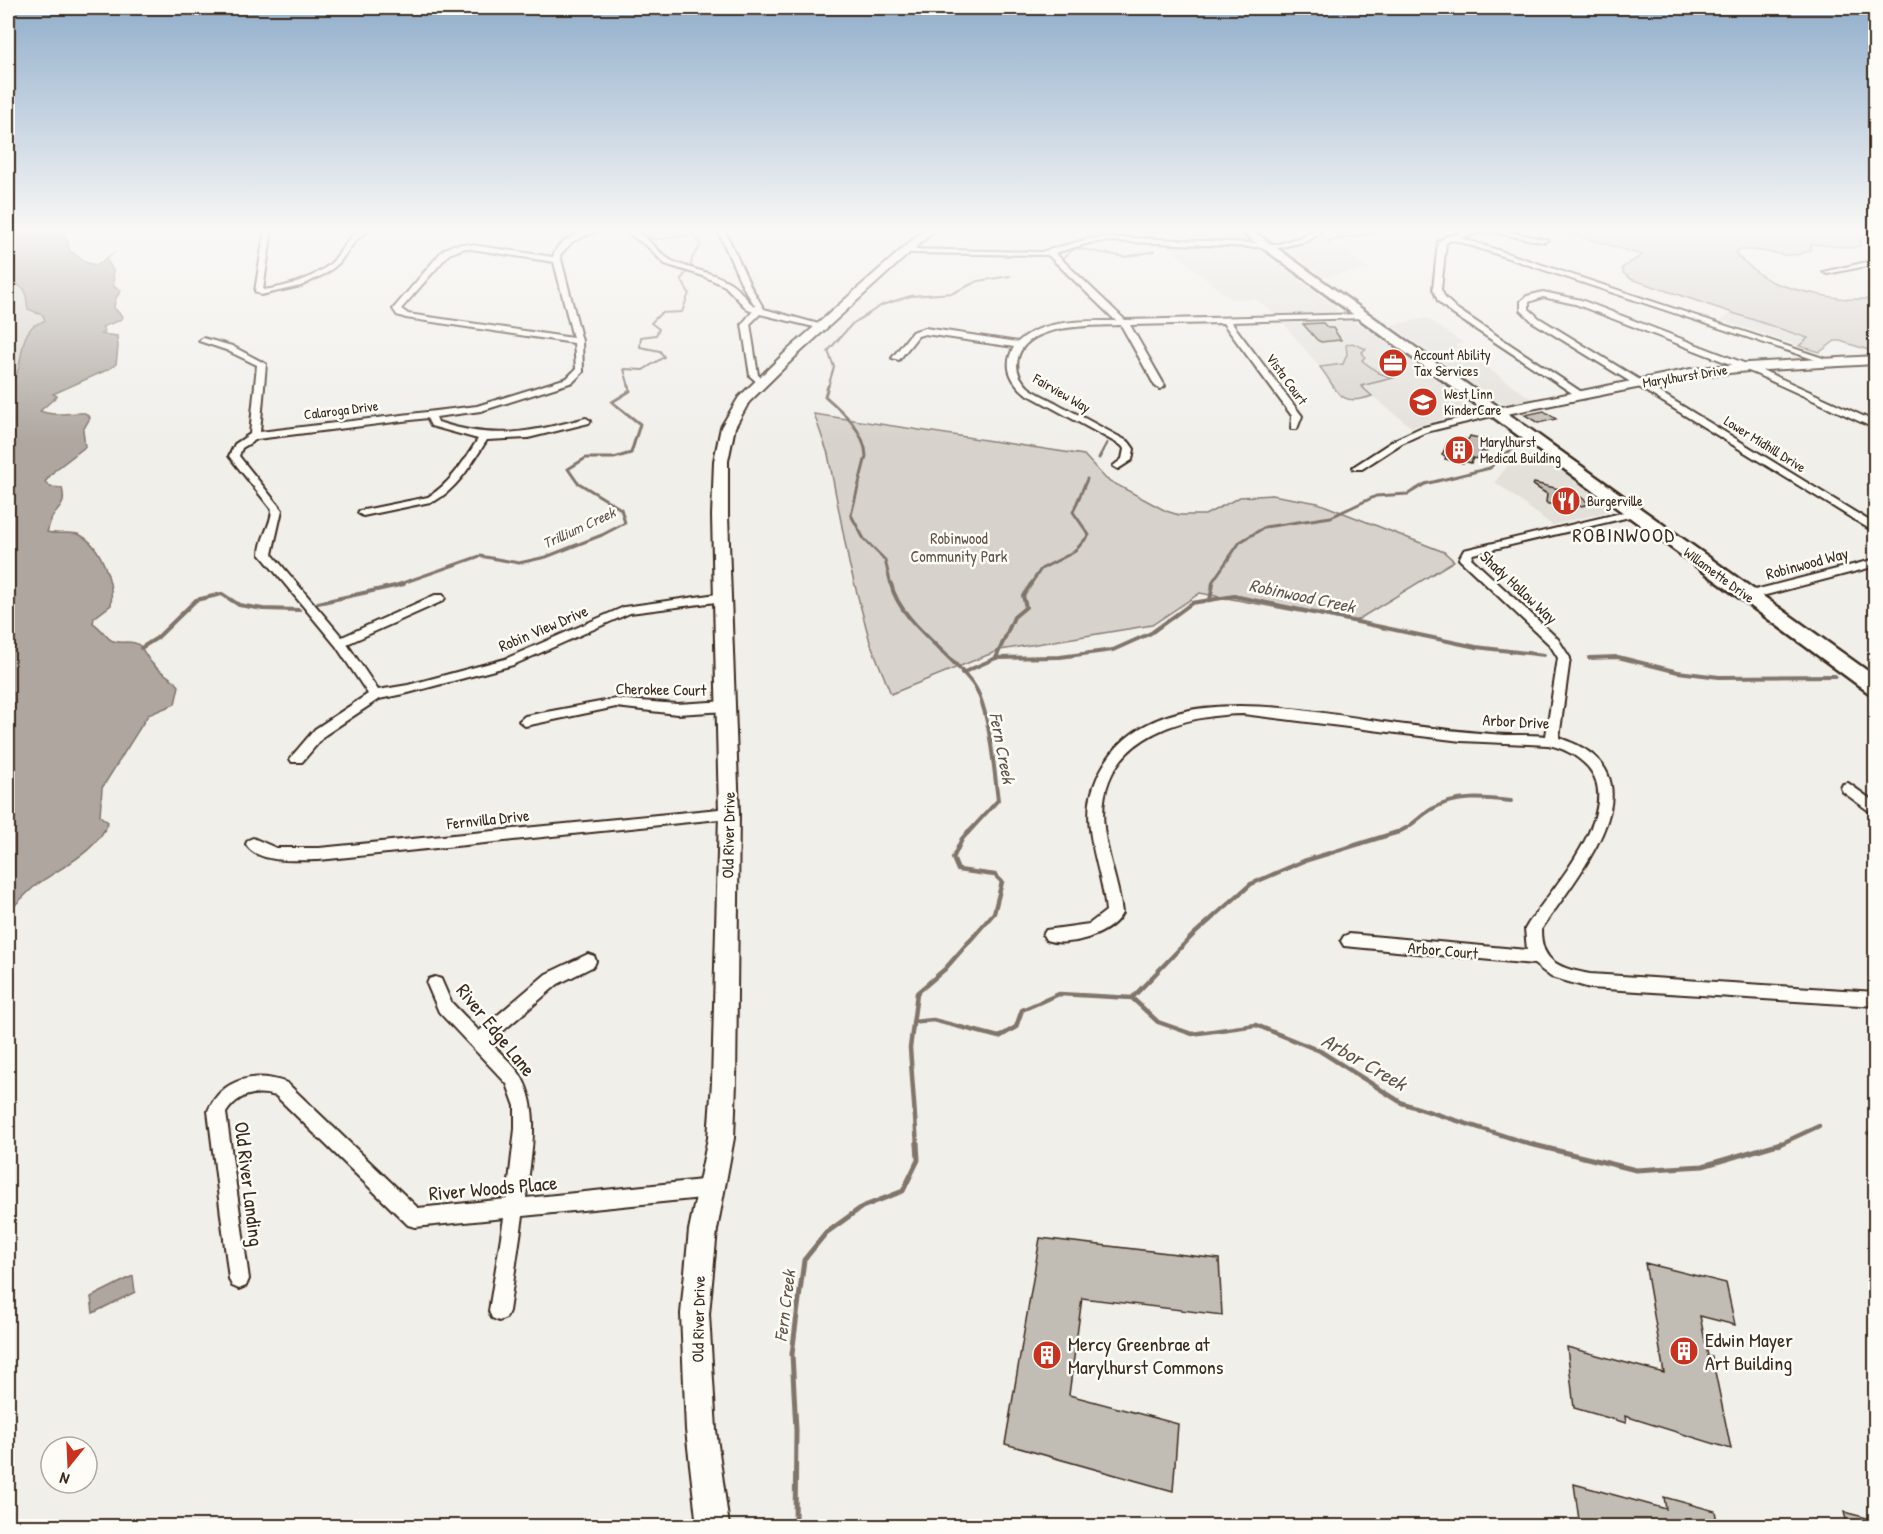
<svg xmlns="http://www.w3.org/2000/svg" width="1883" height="1534" viewBox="0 0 1883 1534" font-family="'Patrick Hand',sans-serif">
<rect width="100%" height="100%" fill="#f1efea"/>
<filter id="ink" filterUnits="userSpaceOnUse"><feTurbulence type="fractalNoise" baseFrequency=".0167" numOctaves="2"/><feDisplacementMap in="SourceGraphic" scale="12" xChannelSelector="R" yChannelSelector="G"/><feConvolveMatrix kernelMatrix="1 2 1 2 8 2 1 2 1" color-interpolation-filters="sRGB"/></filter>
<g filter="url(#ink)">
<g fill="#e3e0da">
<path d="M1171 229H1229L1239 237 1233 239 1182 238Z"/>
<path d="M1322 235 1370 269 1324 277 1287 250V248Z"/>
<path d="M1163 243 1256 248 1335 306 1338 311 1331 314 1276 315 1256 299H1230Z"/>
<path d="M1741 306 1819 331 1799 346 1721 320Z"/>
<path d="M1427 318 1463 343 1455 345 1532 399 1512 404 1498 402 1391 325Z"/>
<path d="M1352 321 1360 324 1423 368 1474 410 1411 427 1360 386 1392 378 1379 373 1362 360V352L1356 347 1346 345 1347 354 1342 365 1320 367 1283 323Z"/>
<path d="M1538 453 1611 507 1610 511 1552 525 1495 482 1512 460Z"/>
</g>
<g fill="#d7d2cc" stroke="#897e75" stroke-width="1.5">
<path d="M634 229H716L717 231 653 240Z"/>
<path d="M1555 229H1869L1874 232 1871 236 1860 240 1861 245 1853 248 1811 244V250L1797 255H1784L1755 250H1737L1736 255C1746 263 1758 275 1770 281 1792 290 1853 305 1875 297V352L1840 341H1835L1820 352 1799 346 1808 338 1631 279 1623 273 1622 268 1642 255Z"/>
<path d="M8 278 25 290 36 313 43 315 45 320C11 340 33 366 8 386Z"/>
<path d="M1352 343 1366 349 1362 352 1365 357 1362 360 1364 362 1379 373 1393 378 1361 386 1372 396C1338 408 1338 390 1320 367L1343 364 1347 354 1346 345Z"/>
<path d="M814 414 1084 455 1106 479 1166 511 1179 515H1205L1240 497 1272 495 1318 503 1444 552 1454 561 1354 622 1200 593 1152 625 1000 650 891 694 870 642 849 563 828 454Z"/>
</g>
<g fill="#aea69f" stroke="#80746b" stroke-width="1.5">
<path d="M8 229H68L63 234 68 241 69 250 87 263 97 265 115 252 106 259 113 270 114 287 121 290 115 300 114 308 123 317 118 321 102 327 105 331 101 334 117 336 118 347 116 364 109 369 53 394 57 396 40 411C55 417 69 412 85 413L90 418 83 430 85 447 54 471 45 482 51 487 62 488C66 505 61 505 53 516 50 520 49 527 47 532 58 535 71 531 80 535 101 545 114 583 111 605L94 618 93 623C101 628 105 636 111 640 120 645 130 639 139 645 143 649 146 656 150 661 158 672 171 676 179 686L175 704 148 715 102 788 100 816 108 822C97 853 60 867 35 886 26 894 17 903 8 912V386C26 371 16 344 32 327 35 324 41 323 45 320L43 315 28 309 25 290 8 278Z"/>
<path d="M133 1276 135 1292 93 1313 91 1297Z"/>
</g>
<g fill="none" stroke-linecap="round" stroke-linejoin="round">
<g stroke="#80746b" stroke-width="2">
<path d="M943 230 977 229"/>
<path d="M1328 241 1395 229"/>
<path d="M1063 258 1075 248 1125 257 1155 251"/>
<path d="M691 265 692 258 701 245 690 230 693 229"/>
<path d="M629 387 624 369 643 370 664 357 660 351 640 347 641 337 656 335 659 329 651 323 661 313 682 312 689 293 681 279 687 272"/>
<path d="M828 387 834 367 828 351 852 324 882 305 911 296 953 293 978 281 1010 276"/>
</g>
<g stroke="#80746b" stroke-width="3">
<path d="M828 386 825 396C842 411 865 431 866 456L851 515 864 539 885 560 891 585"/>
<path d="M1099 458 1107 443"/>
<path d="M397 585 480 556 519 563 546 557 602 535 625 523 621 509 577 482 568 469 586 458H614L631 453 640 424 612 402 630 391 629 386"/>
<path d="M1030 585 1041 569 1074 552 1089 535 1073 512 1087 479"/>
<path d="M1212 585 1213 581 1240 542 1265 527 1331 517 1376 496 1408 494 1425 484 1490 468 1499 457 1519 446"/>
</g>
<g stroke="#80746b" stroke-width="4">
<path d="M891 584C900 623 954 655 975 687 990 712 994 770 998 800L967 834"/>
<path d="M1210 600 1213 584"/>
<path d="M318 603 404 584"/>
<path d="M141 648 157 638 196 600 222 594 239 605 263 609 299 610"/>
<path d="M996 658 1014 617 1026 607 1023 596 1031 584"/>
<path d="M1589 658 1618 657 1678 672 1719 677 1835 676"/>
<path d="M962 673 996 658 1060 657 1113 650 1151 633 1192 603 1234 596 1476 647 1544 655"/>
<path d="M1392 834C1409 830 1418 817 1432 809 1456 795 1485 798 1511 801"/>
</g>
<g stroke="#80746b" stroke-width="4.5">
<path d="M1132 998 1193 935 1251 884 1304 861 1398 832"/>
<path d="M913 1022 933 1020 999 1037 1016 1027 1022 1010 1059 994 1132 998 1158 1022 1192 1034 1256 1025 1320 1051 1402 1103 1533 1145"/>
<path d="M1868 1133 1876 1136"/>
<path d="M917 1145 910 1048 917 993 945 969 994 913 1002 882 995 875 958 870 953 858 962 839 968 832"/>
<path d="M1778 1145 1819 1126"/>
</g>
<g stroke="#80746b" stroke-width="5">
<path d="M1526 1143 1636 1170 1703 1166 1781 1143"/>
<path d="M795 1526 796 1430 792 1354 804 1260 826 1233 862 1207 903 1191 918 1160 917 1143"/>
</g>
</g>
<g fill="#c1bcb4" stroke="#3b2a1e" stroke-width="1.5">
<path d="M1323 323 1328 328H1333L1341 340 1321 342 1317 340 1303 324Z"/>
<path d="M1544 411 1556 419 1538 423 1525 415Z"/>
<path d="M1470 436 1491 441 1486 452 1482 451 1477 459 1473 458 1471 463 1464 461 1463 463 1445 459 1446 456 1442 455 1448 442 1451 443 1454 437 1468 440Z"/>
<path d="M1534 483 1559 489H1570L1590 504 1567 509 1559 504H1548L1546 502 1547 494 1533 485Z"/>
<path d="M1040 1238 1219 1259 1222 1315 1082 1298 1069 1395 1178 1424 1173 1491 1005 1444Z"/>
<path d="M1645 1263 1726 1283 1735 1325 1700 1316 1708 1356 1712 1357 1731 1449 1625 1416 1626 1423 1574 1408 1567 1347 1664 1373Z"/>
<path d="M1574 1484 1666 1509 1664 1497 1715 1511 1718 1527H1580Z"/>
<path d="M1844 1512 1875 1520V1527H1848Z"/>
</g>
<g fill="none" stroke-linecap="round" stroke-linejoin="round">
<g stroke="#3b2a1e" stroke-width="4">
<g id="street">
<path d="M265 229H272L263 290C286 287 310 280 329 265 342 254 350 227 370 229L356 240 339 263 327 273 301 286 261 295 255 291Z"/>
<path d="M591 229H600L572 242 560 255 582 341 583 372 573 382 481 411 436 417 438 422C494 441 531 432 586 418L591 421 589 423 528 438 487 440C472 463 459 487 435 501L363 516 358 513 359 511 428 497C451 483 464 461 478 439L431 426 427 418 257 439 242 448 239 456 282 510 272 554 342 637 435 595H443L445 598 443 601 347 644 378 690 408 685 505 659 624 607 724 593 730 597 724 601 630 613 513 665 408 693 379 699 325 735 302 762H292L290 759 292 756 315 729 368 694 336 646 260 554C260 538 271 526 272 510L229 456 235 444 250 434 257 365 226 350 199 341 203 338 232 346 266 364 260 432 477 406 567 378 576 369 574 343 406 318 397 315 393 309 443 250 453 245 465 244 553 257C557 240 576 235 591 229ZM465 248 554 262 573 338 408 314 401 309 449 254Z"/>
<path d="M622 229C644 227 655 252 672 261 690 270 711 271 729 282 740 288 746 301 756 307L743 287 717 229H724L751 287 764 309 826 326 822 329 760 314 750 324 758 375 767 382 759 384 750 376 742 324 753 311 748 310 725 286 703 276 665 264 648 247Z"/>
<path d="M1317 229H1325L1307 241 1278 248 1106 241 1089 243 1055 253 1125 320 1366 314 1367 316 1363 318 1231 322 1302 416 1297 429H1291L1292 416 1223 323 1130 325 1165 386 1160 389 1155 386 1121 325C1092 326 1027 323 1018 358 1015 370 1020 379 1028 387 1037 394 1050 399 1060 405 1083 417 1106 430 1129 442L1134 449 1132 460 1118 469 1113 466 1122 459 1124 449 1122 446 1025 393C1010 380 1003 365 1014 347L925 334 918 336 899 360 892 358 912 332 925 328 1018 342C1042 319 1084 321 1116 321L1048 255 909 253H906V249L1041 252 1088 239 1106 237 1278 244 1301 237Z"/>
<path d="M1479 229H1495L1548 240 1544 242 1486 231 1461 238 1835 362 1828 364 1457 241 1451 240 1446 243 1441 289 1445 298 1457 309 1586 395 1578 397 1451 313 1438 301 1433 289 1438 242 1447 236Z"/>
<path d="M1876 260V264L1827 274 1823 272Z"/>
<path d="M1543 292 1581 300 1762 370 1876 422V429L1756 374 1575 304 1543 297 1529 302V309L1539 318 1876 525V533L1533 322 1521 310V301L1527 296Z"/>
<path d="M1497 409 1500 410V414L1426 432 1402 443 1362 469H1354L1353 467 1396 439 1420 428Z"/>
<path d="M1634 510 1638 511V515L1473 554 1471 558 1558 639 1570 658 1559 738C1670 773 1577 875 1541 930 1541 964 1561 968 1590 974L1876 992V1006L1590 988 1551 977 1534 964 1344 946 1341 941 1344 936 1349 934 1527 950 1525 929 1528 924C1552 888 1625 810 1588 767 1577 755 1563 748 1548 745L1461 741 1243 714C1174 715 1094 743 1104 828 1107 857 1119 884 1122 913 1111 935 1068 948 1046 940L1043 935 1046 930 1089 924 1106 911C1103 870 1079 827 1094 786 1137 665 1312 714 1405 725 1434 728 1463 732 1491 734 1510 736 1528 734 1546 736L1558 658 1550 645 1459 559 1464 550Z"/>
<path d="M1876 559V566L1747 600 1741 596 1743 593Z"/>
<path d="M616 699 677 704 727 701 733 706 727 711 677 714 616 707 525 726 519 721 525 716Z"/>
<path d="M1848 783 1876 803V816L1843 792 1841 788 1843 784Z"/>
<path d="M729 808 734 809 736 813 734 817 729 818 319 860C299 860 257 864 246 844L248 840 253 838 276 848H319Z"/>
<path d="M588 954 594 956 596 961 594 966 558 984 490 1042C499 1052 511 1062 519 1073 543 1109 530 1158 526 1198L712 1179 719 1181 721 1188 719 1195 712 1197 523 1216 509 1311 506 1318 499 1321 492 1318 489 1311 504 1218 415 1227 408 1225 276 1096C255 1090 238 1094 226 1113L249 1279 246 1286 239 1289 232 1286 229 1279 208 1111C222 1078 256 1071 287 1083L418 1208 507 1199 515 1129V1106L507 1084 439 1012 427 984 429 979 435 977 441 979 451 1002 479 1031 546 974Z"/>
</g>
</g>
<g stroke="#3b2a1e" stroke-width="4">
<g id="secondary">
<path d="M925 229H936L797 355 749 402 735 427 728 461V516L739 813 736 1082 734 1138 717 1230 709 1314 716 1430 729 1526H697L686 1430 681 1314 689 1230 708 1138 712 1082 719 813 712 516 714 461 721 427 739 397 789 349Z"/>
<path d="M1876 356V364L1748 371 1691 377 1497 416 1490 412 1497 408 1691 369 1748 363Z"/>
</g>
</g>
<g stroke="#3b2a1e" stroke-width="5">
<path id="primary" d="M1237 229H1250L1876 677V695L1869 693Z"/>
</g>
<use href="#street" fill="#fdfcf7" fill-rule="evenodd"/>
<use href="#secondary" fill="#fdfcf7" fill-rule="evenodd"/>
<use href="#primary" fill="#fdfcf7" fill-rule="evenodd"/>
</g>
</g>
<linearGradient id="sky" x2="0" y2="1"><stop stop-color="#91aecb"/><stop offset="0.52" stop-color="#f9f8f6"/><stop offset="1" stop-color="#f9f8f6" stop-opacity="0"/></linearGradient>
<rect width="1883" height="443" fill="url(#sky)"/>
<defs>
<g id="office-disc" transform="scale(1.5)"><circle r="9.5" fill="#c8321e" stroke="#fdfcf7"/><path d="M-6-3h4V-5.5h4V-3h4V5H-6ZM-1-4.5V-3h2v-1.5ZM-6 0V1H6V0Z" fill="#fff"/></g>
<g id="school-disc" transform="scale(1.5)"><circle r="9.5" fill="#c8321e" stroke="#fdfcf7"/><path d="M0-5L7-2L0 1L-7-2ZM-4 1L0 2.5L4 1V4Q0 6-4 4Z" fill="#fff"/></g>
<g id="building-disc" transform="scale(1.5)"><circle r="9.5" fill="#c8321e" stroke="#fdfcf7"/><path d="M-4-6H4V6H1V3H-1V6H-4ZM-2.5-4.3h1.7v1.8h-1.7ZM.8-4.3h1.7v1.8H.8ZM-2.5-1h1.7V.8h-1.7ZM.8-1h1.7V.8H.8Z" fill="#fff"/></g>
<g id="restaurant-disc" transform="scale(1.5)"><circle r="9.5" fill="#c8321e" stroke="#fdfcf7"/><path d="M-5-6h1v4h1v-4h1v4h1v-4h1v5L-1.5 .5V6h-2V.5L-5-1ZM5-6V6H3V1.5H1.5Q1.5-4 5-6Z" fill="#fff"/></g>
</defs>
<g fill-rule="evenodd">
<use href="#office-disc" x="1393" y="363"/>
<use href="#school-disc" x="1423" y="402"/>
<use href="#building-disc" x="1459" y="450"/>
<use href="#restaurant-disc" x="1566" y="501"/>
<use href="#building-disc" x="1684" y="1351"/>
<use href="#building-disc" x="1047" y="1355"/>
</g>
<g text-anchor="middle" stroke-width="5" stroke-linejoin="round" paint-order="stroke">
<g font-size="14" fill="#3b2a1e" stroke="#fdfcf7" text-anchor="start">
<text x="1414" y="360">Account Ability<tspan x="1414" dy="16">Tax Services</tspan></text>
<text x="1444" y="399">West Linn<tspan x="1444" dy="16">KinderCare</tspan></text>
<text x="1480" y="447">Marylhurst<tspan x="1480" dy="16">Medical Building</tspan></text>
<text x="1587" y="506">Burgerville</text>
</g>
<g font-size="14" fill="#3b2a1e" stroke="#fdfcf7">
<text transform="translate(1685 376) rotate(-9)" y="5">Marylhurst Drive</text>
<text transform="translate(1287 379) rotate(54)" y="5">Vista Court</text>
<text transform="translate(1062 393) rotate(30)" y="5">Fairview Way</text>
<text transform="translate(341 410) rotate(-7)" y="5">Calaroga Drive</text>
<text transform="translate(1765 444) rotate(32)" y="5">Lower Midhill Drive</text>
<text transform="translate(1719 575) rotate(36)" y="5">Willamette Drive</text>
</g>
<g font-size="15" font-style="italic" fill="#63554b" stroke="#fdfcf7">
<text transform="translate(579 528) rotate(-25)" y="5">Trillium Creek</text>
</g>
<g font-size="16" fill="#62544a" stroke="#fdfcf7">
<text x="959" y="544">Robinwood<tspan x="959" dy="18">Community Park</tspan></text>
</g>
<g font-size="16" fill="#3b2a1e" stroke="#fdfcf7">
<text transform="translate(1807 563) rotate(-15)" y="6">Robinwood Way</text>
<text transform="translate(1519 587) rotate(43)" y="6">Shady Hollow Way</text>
<text transform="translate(543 628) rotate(-23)" y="6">Robin View Drive</text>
<text transform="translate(661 689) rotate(1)" y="6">Cherokee Court</text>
<text transform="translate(1516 721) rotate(3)" y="6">Arbor Drive</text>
<text transform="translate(488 819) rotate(-6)" y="6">Fernvilla Drive</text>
<text transform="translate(728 835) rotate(-89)" y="6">Old River Drive</text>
<text transform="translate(1443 950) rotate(5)" y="6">Arbor Court</text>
<text transform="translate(698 1319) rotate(-89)" y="6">Old River Drive</text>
</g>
<g font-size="18" font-style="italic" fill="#63554b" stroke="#fdfcf7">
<text transform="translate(1302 596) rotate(12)" y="6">Robinwood Creek</text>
<text transform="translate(1002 748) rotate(79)" y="6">Fern Creek</text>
<text transform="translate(785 1306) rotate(-83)" y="6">Fern Creek</text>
</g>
<g font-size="20" letter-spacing="1.5" fill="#3b2a1e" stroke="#fdfcf7">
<text x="1624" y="542">ROBINWOOD</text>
</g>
<g font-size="20" fill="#3b2a1e" stroke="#fdfcf7">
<text transform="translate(496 1030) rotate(51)" y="7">River Edge Lane</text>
<text transform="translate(249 1184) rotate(83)" y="7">Old River Landing</text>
<text transform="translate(493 1188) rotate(-5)" y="7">River Woods Place</text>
</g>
<g font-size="20" fill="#3b2a1e" stroke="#fdfcf7" text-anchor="start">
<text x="1705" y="1347">Edwin Mayer<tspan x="1705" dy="23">Art Building</tspan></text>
<text x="1068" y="1351">Mercy Greenbrae at<tspan x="1068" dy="23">Marylhurst Commons</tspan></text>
</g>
<g font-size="21" font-style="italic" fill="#63554b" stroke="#fdfcf7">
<text transform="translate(1364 1062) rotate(30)" y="7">Arbor Creek</text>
</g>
</g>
<rect width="1883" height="1534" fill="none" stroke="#fdfcf7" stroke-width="30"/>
<rect x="15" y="15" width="1853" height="1504" fill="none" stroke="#3b2a1e" stroke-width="2" filter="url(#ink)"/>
<g transform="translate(69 1465) rotate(198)"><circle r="28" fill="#fdfcf7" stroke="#afa8a0" stroke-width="1.5"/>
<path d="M0-4.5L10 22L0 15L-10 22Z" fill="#c8321e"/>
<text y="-9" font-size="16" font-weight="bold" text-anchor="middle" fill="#3b2a1e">N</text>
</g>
</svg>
